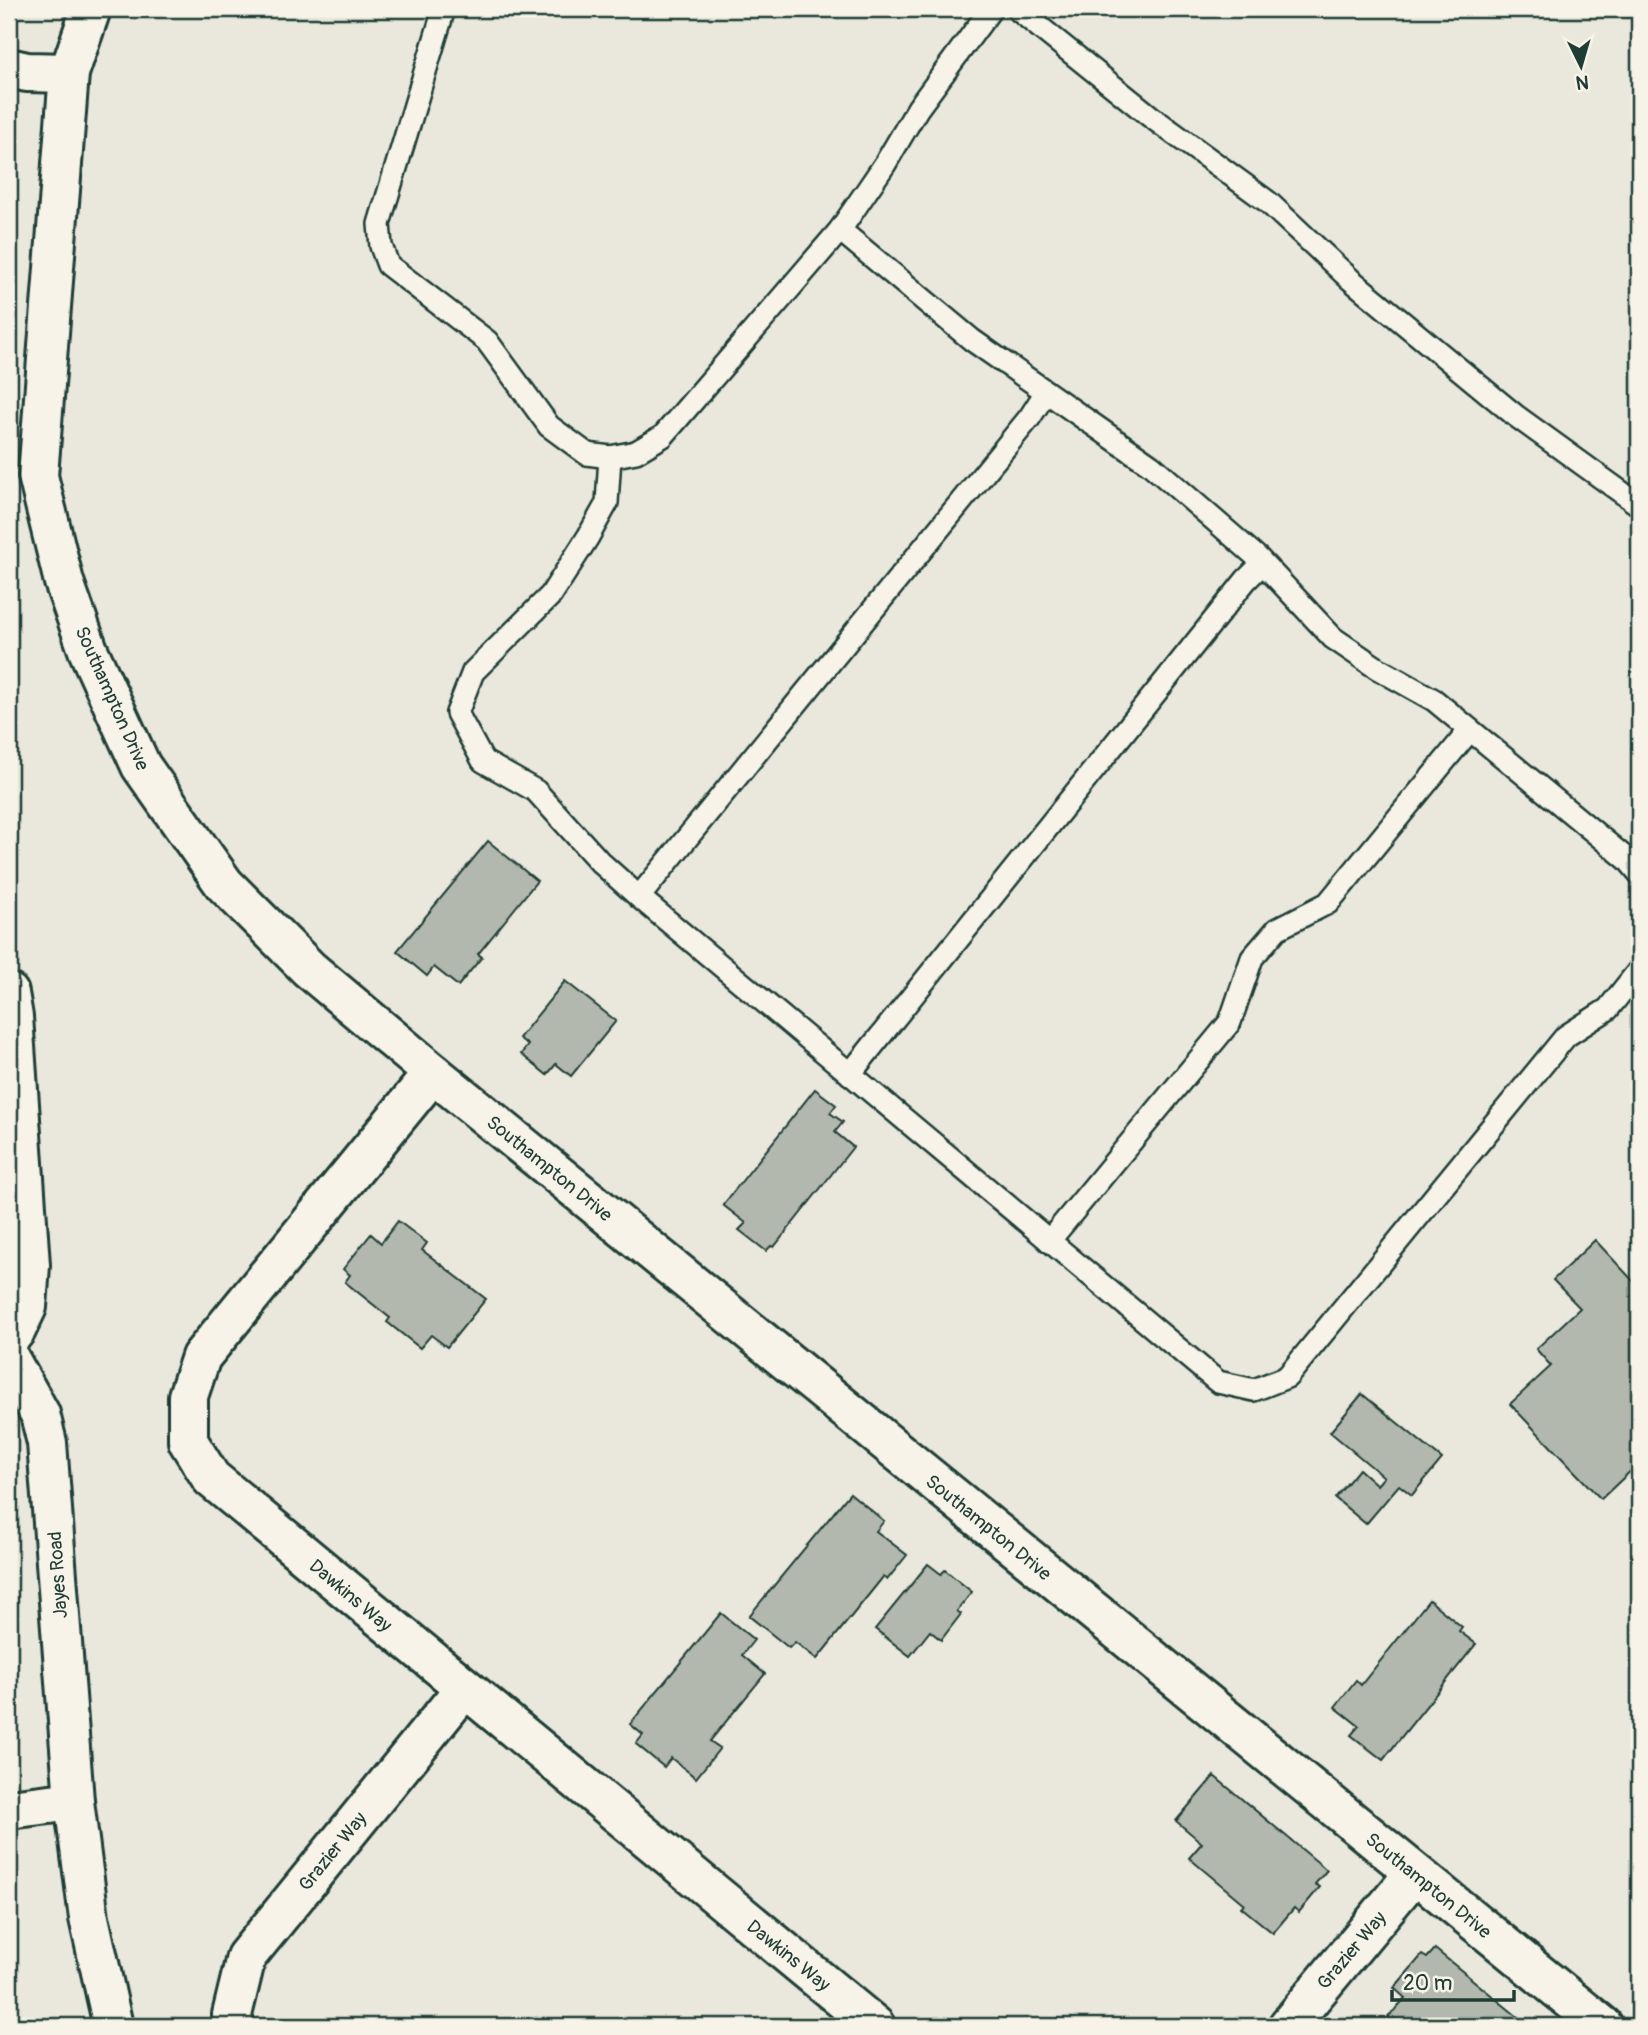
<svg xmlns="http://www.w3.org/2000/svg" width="1648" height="2035" viewBox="0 0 1648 2035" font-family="Pangolin,sans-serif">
<rect width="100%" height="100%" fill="#eae8dd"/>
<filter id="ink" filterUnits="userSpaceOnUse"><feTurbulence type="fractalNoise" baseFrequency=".0143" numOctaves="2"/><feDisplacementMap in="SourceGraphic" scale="14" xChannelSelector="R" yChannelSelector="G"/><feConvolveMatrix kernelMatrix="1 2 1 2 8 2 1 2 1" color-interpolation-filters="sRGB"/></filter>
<g filter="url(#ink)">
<g fill="#b2b8ae" stroke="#1f3d34" stroke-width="2">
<path d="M488 841 537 881 478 954 482 957 458 986 434 967 427 976 397 951Z"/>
<path d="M565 981 616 1021 571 1076 556 1064 547 1075 521 1054 528 1045 519 1038Z"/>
<path d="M815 1089 836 1105 830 1113 843 1122 835 1132 853 1147 774 1247 771 1246 766 1251 739 1230 746 1223 723 1205Z"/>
<path d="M398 1221 427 1243 422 1250 486 1299 447 1347 431 1335 420 1348 387 1322 390 1318 345 1282 350 1275 343 1269 371 1234 381 1243Z"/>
<path d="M1595 1240 1636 1284 1639 1281V1463L1601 1499 1510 1404 1551 1366 1536 1349 1580 1308 1553 1280Z"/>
<path d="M1362 1394 1442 1459 1412 1495 1399 1485 1366 1524 1335 1498 1359 1469 1377 1485 1384 1477 1330 1432Z"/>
<path d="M850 1493 884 1521 876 1531 907 1555 887 1580 883 1577 817 1659 795 1642 789 1648 749 1616Z"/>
<path d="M928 1564 941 1574 945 1570 972 1592 957 1611 961 1614 941 1640 930 1631 910 1656 875 1629Z"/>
<path d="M1429 1600 1462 1627 1459 1631 1476 1644 1383 1760 1351 1735 1359 1726 1335 1707 1356 1680 1361 1685Z"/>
<path d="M721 1613 754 1640 742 1655 765 1674 710 1741 720 1748 696 1778 671 1758 664 1767 636 1744 643 1735 630 1724Z"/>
<path d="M1214 1776 1327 1870 1315 1884 1320 1887 1299 1912 1294 1908 1273 1933 1241 1907 1244 1904 1189 1858 1202 1843 1176 1821Z"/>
<path d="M1435 1949 1529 2026H1393L1386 2020 1405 1998 1394 1988 1422 1955 1427 1958Z"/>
</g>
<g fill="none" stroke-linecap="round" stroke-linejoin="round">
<g stroke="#1f3d34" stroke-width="26">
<g id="service">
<path d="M444 9 379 224 381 246 388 265 487 341 549 426 587 454 610 457 636 452 663 436 840 230 885 164 918 108 991 9"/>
<path d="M1017 9 1150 116 1268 202 1350 279 1516 416 1639 505"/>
<path d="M840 230 972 340 1151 465 1258 558 1333 638 1377 668 1434 700 1628 860 1639 873"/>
<path d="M610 457 607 503 588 537 551 595 473 672 457 713 483 761 536 791 600 862 639 897 1218 1382 1254 1390 1287 1377 1566 1036 1608 1009 1639 970"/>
<path d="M639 897 1030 417 1046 392"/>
<path d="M850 1074 1246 580 1262 564"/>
<path d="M1049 1241 1230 1022 1252 958 1277 929 1328 903 1470 730"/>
</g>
</g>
<g stroke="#1f3d34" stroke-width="44">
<g id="minor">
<path d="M91 9 69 73 38 476 64 582 88 650 141 766 224 884 309 969 433 1073 1603 2026"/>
<path d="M9 68 27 72 69 73"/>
<path d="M9 993 13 1017 30 1265 27 1307 16 1330 9 1339"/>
<path d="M433 1073 201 1357 188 1396V1441L211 1478 875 2026"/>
<path d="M9 1358 40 1414 47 1443 74 1801 89 1918 113 2026"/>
<path d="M9 1809 74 1801"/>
<path d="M234 2026 232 2015 246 1957 464 1689"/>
<path d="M1288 2026 1414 1874"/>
</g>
</g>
<use href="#service" stroke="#f7f3e8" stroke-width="21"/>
<use href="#minor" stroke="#f7f3e8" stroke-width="38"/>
</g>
</g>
<g text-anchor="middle" stroke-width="5" stroke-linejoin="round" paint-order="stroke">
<g font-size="19" fill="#1f3d34" stroke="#f7f3e8">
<text transform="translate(113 698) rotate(66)" y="7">Southampton Drive</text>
<text transform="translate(550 1168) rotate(39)" y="7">Southampton Drive</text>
<text transform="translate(989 1527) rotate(39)" y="7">Southampton Drive</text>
<text transform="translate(57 1575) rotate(-94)" y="7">Jayes Road</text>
<text transform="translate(351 1595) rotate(40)" y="7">Dawkins Way</text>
<text transform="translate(332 1851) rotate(-51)" y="7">Grazier Way</text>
<text transform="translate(1429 1885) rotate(39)" y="7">Southampton Drive</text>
<text transform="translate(1351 1950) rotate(-50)" y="7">Grazier Way</text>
<text transform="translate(789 1955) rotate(39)" y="7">Dawkins Way</text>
</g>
</g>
<rect width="1648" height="2035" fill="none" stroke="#f7f3e8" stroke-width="35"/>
<rect x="18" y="18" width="1613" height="2000" fill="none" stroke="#1f3d34" stroke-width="2.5" filter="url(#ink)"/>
<g transform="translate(1581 66) rotate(175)" stroke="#f7f3e8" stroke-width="5" paint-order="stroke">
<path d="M0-5L12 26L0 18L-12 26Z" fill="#1f3d34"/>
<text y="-10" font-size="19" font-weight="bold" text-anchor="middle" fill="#1f3d34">N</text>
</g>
<path d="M1392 1990v10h122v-10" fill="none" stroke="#1f3d34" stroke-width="3.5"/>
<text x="1403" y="1990" font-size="21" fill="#1f3d34" stroke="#f7f3e8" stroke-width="5" paint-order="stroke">20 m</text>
</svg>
